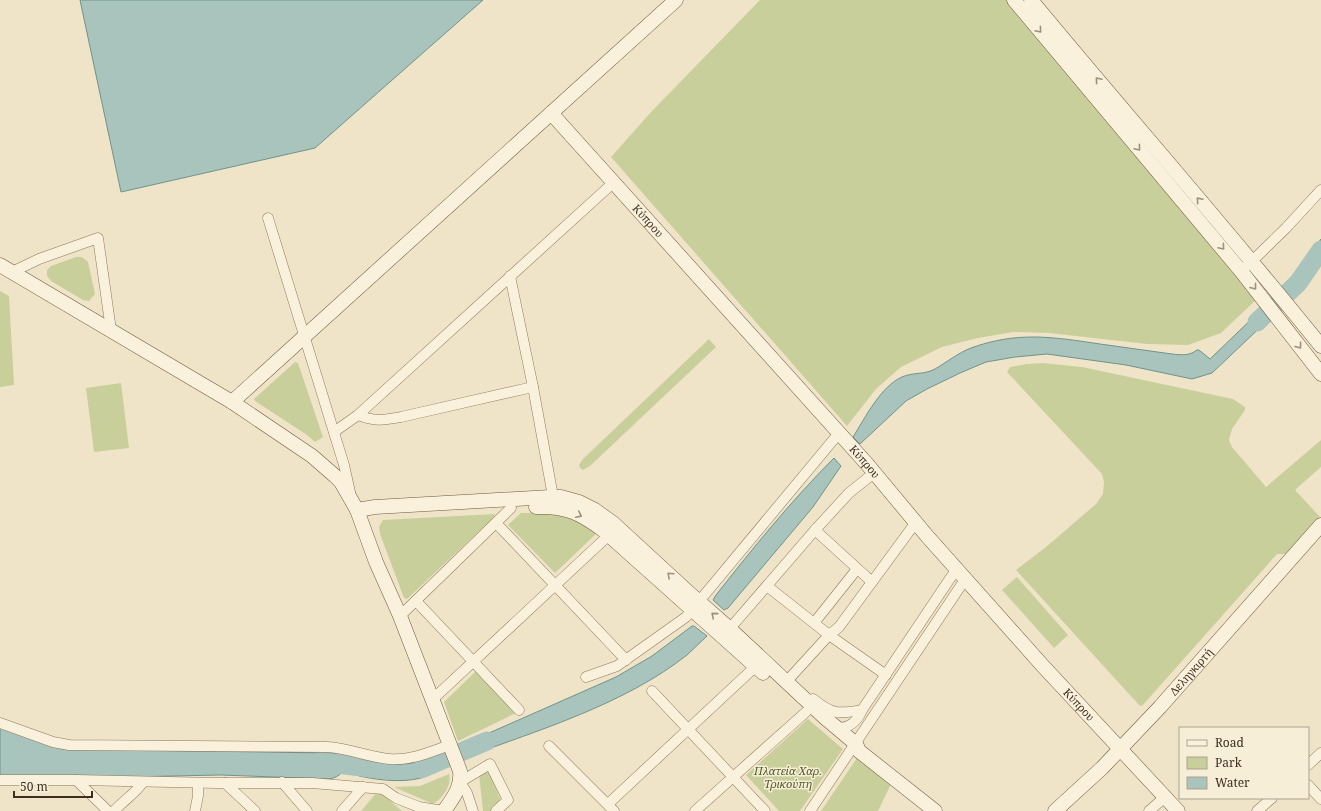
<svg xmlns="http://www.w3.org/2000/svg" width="1321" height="811" viewBox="0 0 1321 811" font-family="'Noto Serif',serif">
<rect width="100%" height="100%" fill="#f0e4c8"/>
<g fill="#c9cf9b">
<path d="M760 0H1007L1258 298 1221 333 1188 345 1147 344 1049 333 1013 332 978 338 942 347 901 367 876 389 847 426 611 157 652 111Z"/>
<path d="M76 257H82L88 262 95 294 89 301 83 300 51 281 47 276V270L51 266Z"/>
<path d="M0 291 9 296 14 385 0 387Z"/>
<path d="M709 339 716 347 590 466 583 470 580 468 579 465 583 459Z"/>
<path d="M295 362 298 363 323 437 315 442 307 435 255 401 254 399Z"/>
<path d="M1043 363 1082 367 1233 399 1245 407V410L1232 429 1229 440 1232 447 1266 487 1321 440V467L1295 490 1321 518 1288 554H1277L1142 706 1139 705 1016 570 1046 547 1096 504 1103 494 1104 482 1102 474 1007 372 1010 367 1027 364Z"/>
<path d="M121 383 129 448 94 452 86 388Z"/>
<path d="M521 513H552L570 516 598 532 555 573 508 525Z"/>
<path d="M495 514 494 517 407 599 404 598 380 534 379 527 383 520Z"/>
<path d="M1017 577 1068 635 1054 648 1002 590Z"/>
<path d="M477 670 516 713 458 741 444 702Z"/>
<path d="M808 719 843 749 800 811H779L746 775Z"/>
<path d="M859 755 892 782 878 811H821Z"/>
<path d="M488 769 501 801 490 811H483L479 774Z"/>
<path d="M449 774C452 785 443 798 433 804L394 787 420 786Z"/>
<path d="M378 791 402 811H361Z"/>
</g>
<g fill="#a9c4bc" stroke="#6f938a">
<path d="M80 0H483L315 148 121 192Z"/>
<path d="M1321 239V262L1297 296 1288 285Z"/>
<path d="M1266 309 1270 315 1269 319 1212 373 1192 379 1126 365 1047 354 1015 357 986 362 960 373 927 389 906 401 860 444 853 437C865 418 881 386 902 377 913 372 924 375 935 369 947 362 958 353 971 348 1018 331 1053 337 1100 344 1124 347 1148 351 1172 354 1182 355 1189 356 1197 350H1199L1210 359 1261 310Z"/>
<path d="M834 458 841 466 813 507 728 608 724 610 713 600 716 595C753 548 791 501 834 458Z"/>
<path d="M692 626H694L707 636C700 642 694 649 687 655 625 704 539 730 466 757L462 747 480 737 616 677 652 656Z"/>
<path d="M0 727 62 749 329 753H343L361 758 358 763 349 761C343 771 341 777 329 779L220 775 80 778 0 777Z"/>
<path d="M443 756 447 766C439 770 431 775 421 778 402 783 378 780 359 776L360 773 353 768 350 773 345 771 349 764 361 769 363 759C372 758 383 764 394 764 410 765 427 760 443 756Z"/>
</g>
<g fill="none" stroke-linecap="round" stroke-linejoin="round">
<g stroke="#a9c4bc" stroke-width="19">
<path d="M1257 322 1298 283 1321 250"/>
<path d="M320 762 387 770"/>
<path d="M421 769 487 741"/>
</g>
<g stroke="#8d765c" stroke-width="11">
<g id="street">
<path d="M268 218 344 465 350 492"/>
<path d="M1247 266 1286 228 1321 190"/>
<path d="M12 272 39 259 98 238 111 330"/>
<path d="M510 276 533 387 554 502"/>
<path d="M358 415C375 422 384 420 401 417L533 387"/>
<path d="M334 432 358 415 613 183"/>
<path d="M497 524 626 660"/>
<path d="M815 530 872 582"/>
<path d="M767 586 829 635 839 627 916 522"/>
<path d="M416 601 519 710"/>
<path d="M400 616 511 508"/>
<path d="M814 623 857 569"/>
<path d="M726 633 815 530 849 493 874 473"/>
<path d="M586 677 617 666 686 617 839 433"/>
<path d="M787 681 829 635 886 675"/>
<path d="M652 691 765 811"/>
<path d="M813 699C833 715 838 714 862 710"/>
<path d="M432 700 609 535"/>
<path d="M0 723 53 742 69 745 327 747C348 748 368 757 389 759 410 761 430 752 450 745"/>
<path d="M837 728C850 728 857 722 862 710L949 580 957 569"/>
<path d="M549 746 614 811"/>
<path d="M1308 765 1321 753"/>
<path d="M0 780H76L217 783H312L383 789 396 798 419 807 443 811"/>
<path d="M76 780 108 811"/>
<path d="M282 782 307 811"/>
<path d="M225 783 255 811"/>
<path d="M1308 785 1321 799"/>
<path d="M608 804 756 666"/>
<path d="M114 811C123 801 137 792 143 782"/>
<path d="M195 811 198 796V783"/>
<path d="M342 811 363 787"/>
<path d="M473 811 467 793 460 782 490 764 508 800 496 811"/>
<path d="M695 811 806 712"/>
<path d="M810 811 966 578"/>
<path d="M1149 811 1165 797"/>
<path d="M1257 811 1272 798"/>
</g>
</g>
<g stroke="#6f573f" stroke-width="15">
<g id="secondary">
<path d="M1014 0 1241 271 1321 374"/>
<path d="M1031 0C1127 116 1227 229 1321 346"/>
<path id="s1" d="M551 113 867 464 927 536 1042 665 1178 811"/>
<path d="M0 265 232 402 312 456 335 476 341 482 357 510 376 562 400 616 460 771C462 787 453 798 444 811"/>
<path d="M232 402 676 0"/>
<path d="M536 507C566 506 580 513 603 530L763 673"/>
<path d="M357 510 375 507 550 497H561L579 502 595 510 613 523 688 592 730 629 824 717 856 744 859 751 935 811"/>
<path id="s2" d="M1055 811 1102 768 1160 707 1321 525"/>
</g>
</g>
<use href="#street" stroke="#faf1dc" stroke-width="10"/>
<use href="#secondary" stroke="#faf1dc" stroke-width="14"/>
</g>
<defs><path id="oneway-chevron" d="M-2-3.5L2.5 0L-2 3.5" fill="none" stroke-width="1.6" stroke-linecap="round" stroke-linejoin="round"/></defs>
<g stroke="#9c907e">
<use href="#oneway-chevron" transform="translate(1039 30) rotate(50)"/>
<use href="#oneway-chevron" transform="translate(1098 80) rotate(-130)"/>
<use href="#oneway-chevron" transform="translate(1138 148) rotate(50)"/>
<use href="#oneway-chevron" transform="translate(1199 200) rotate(-131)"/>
<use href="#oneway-chevron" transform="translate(1222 247) rotate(50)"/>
<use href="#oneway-chevron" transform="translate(1254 287) rotate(52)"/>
<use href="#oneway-chevron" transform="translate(1299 346) rotate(53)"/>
<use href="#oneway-chevron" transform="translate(579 515) rotate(26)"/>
<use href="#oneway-chevron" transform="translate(670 575) rotate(-137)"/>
<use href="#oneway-chevron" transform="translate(714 615) rotate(-139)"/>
</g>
<g text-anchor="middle" stroke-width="3" stroke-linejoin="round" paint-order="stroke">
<g font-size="11" fill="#3d2e20" stroke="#f7eed8">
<text dy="4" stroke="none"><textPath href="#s1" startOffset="145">Κύπρου</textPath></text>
<text dy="4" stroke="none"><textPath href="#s1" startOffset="469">Κύπρου</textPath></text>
<text dy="4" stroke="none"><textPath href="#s2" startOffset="195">Δεληγκιρτή</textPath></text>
<text dy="4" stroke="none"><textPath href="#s1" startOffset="793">Κύπρου</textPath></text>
</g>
<g font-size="11" font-style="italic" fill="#4d5a26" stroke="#f7eed8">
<text x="788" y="775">Πλατεία Χαρ.<tspan x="788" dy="13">Τρικούπη</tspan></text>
</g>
</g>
<rect x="1179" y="727" width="130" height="72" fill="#f7eed8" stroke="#ada18e"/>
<rect x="1187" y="740" width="20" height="6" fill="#faf1dc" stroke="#ada18e"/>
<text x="1215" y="747" font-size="12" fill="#3d2e20">Road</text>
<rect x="1187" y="757" width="20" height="12" fill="#c9cf9b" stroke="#ada18e"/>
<text x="1215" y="767" font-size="12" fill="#3d2e20">Park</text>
<rect x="1187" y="777" width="20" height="12" fill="#a9c4bc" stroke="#ada18e"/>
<text x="1215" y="787" font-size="12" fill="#3d2e20">Water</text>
<path d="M14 791v6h78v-6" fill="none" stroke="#3d2e20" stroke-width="2"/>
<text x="20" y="791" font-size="12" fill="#3d2e20" stroke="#f7eed8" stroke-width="3" paint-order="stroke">50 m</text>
</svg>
